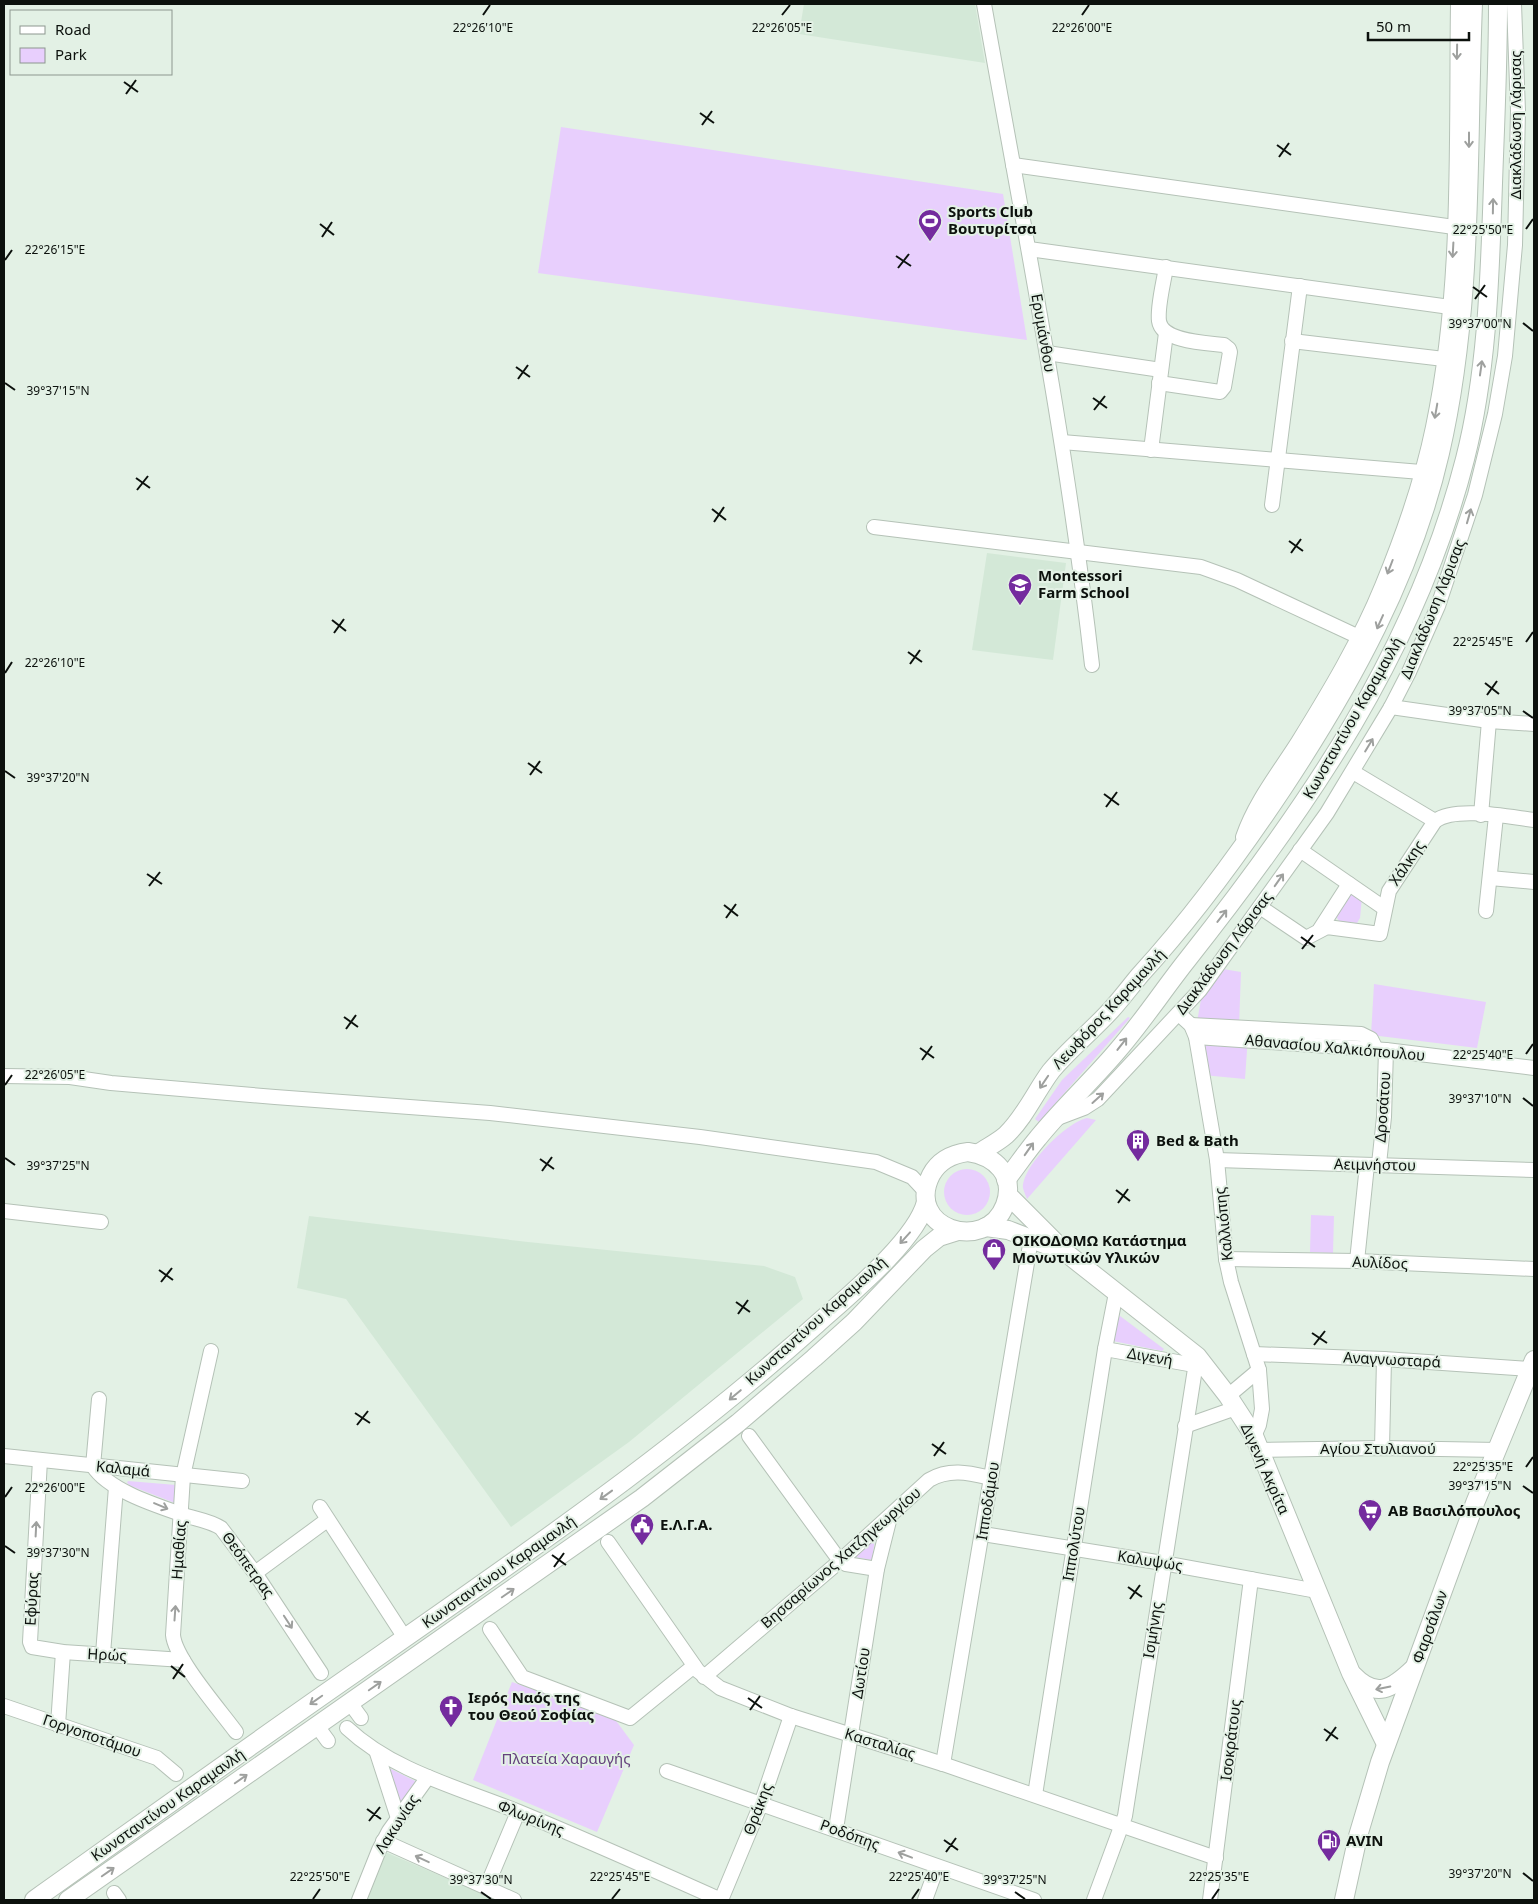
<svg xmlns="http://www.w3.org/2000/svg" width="1538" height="1904" viewBox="0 0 1538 1904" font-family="'Noto Sans',sans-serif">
<rect width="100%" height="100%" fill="#e3f1e5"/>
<g fill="#d3e8d7">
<path d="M804 4H975L985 63 799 34Z"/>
<path d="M987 553 1066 563 1053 660 972 650Z"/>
<path d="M309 1216 528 1242 764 1266 795 1277 803 1299 629 1442 511 1527 346 1299 297 1288Z"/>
<path d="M383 1851 497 1900H363Z"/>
</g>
<g fill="#e8cffd">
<path d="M561 127 1003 194 1027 340 538 273Z"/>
<path d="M1351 893 1362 897 1360 918 1357 923 1339 921 1336 916Z"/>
<path d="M1217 968 1241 972 1239 1026 1197 1022 1202 994Z"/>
<path d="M1374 984 1486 1002 1477 1048 1371 1035Z"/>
<path d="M1128 1017 1130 1018 1039 1122 1035 1119 1062 1080Z"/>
<path d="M1195 1031 1248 1036 1245 1079 1203 1075Z"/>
<path d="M1087 1118 1096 1120 1027 1199C1026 1196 1024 1192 1023 1188 1022 1166 1067 1122 1087 1118Z"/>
<circle cx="967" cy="1192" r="23"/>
<path d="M1311 1215 1334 1216 1333 1253 1310 1252Z"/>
<path d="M1120 1316 1164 1349 1162 1351 1113 1341 1116 1321Z"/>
<path d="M128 1481 176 1485 175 1503 131 1486 127 1483Z"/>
<path d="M875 1538 872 1560 855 1557 856 1555Z"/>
<path d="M512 1682 614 1718 634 1745 597 1832 473 1780Z"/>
<path d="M389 1768 417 1782 401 1806Z"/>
</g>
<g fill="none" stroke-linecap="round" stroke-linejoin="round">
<g stroke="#b5c2b7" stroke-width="16">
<g id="minor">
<path d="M984 4C1023 224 1067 443 1092 665"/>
<path d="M1013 165 1454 227"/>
<path d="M1029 249 1450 307"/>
<path d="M1292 341 1444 359"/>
<path d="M1047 353 1161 370"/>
<path d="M1159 383 1220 392 1224 387 1230 352 1229 349 1224 345C1207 343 1162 342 1159 321 1157 307 1164 281 1166 267"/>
<path d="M1062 442 1421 472"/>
<path d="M1151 450 1166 333"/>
<path d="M1272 505 1300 286"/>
<path d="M874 527 1201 567 1237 580 1359 637"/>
<path d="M1391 707 1489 721 1534 724"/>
<path d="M1353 772 1435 821"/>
<path d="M1481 815 1489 721"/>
<path d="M1243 837C1255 802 1279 772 1298 742 1329 692 1360 640 1382 586 1403 535 1422 481 1433 427 1462 288 1456 144 1458 4"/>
<path d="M1300 850 1384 908"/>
<path d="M1490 878 1534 882"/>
<path d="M1260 907 1306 938 1327 927 1380 934 1389 891 1435 821C1456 806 1509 817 1534 820"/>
<path d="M1486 911 1496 816"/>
<path d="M1320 929 1349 884"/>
<path d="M1179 1014 1191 1025 1196 1037 1217 1160 1226 1259 1231 1282 1259 1370 1262 1409 1259 1425 1254 1436"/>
<path d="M1191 1025 1361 1034 1371 1039 1376 1049"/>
<path d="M1196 1037 1386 1050 1534 1068"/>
<path d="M4 1076 70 1077 111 1083 275 1097 490 1113 700 1137 876 1162 912 1177 926 1192"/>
<path d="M1055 1119 1084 1108 1098 1099 1200 990 1327 813 1391 707 1409 672 1438 606 1475 495 1495 414 1505 356 1515 245 1518 111 1514 4"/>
<path d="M1217 1160 1534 1170"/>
<path d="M1379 1164 1384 1117 1386 1050"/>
<path d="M4 1211 101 1222"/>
<path d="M1226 1259 1357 1261 1534 1269"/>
<path d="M1357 1261 1367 1165"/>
<path d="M1105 1349 1194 1365"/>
<path d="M211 1351 183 1476 173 1635C175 1659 220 1710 236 1732"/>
<path d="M1254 1354 1384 1359 1531 1369"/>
<path d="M1228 1396 1259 1370"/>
<path d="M99 1399 93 1466C108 1490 155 1505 181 1514 194 1519 209 1520 221 1528L255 1573 321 1673"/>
<path d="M1185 1426 1236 1408"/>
<path d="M749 1436 840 1561 846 1564 877 1569"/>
<path d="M1382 1448 1384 1359"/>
<path d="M1259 1450 1382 1448 1498 1450"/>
<path d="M4 1456 242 1481"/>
<path d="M40 1460 30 1642 32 1647 63 1652 183 1660"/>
<path d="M320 1507 405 1638"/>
<path d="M983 1534 1163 1563 1317 1591"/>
<path d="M608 1542 698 1671 720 1688 791 1716 943 1764 1216 1858"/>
<path d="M255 1573 323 1523"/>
<path d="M490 1629 522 1677 630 1718 694 1666"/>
<path d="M103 1654 116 1487"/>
<path d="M704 1677 840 1561 929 1480C950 1468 969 1473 991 1478"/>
<path d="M350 1703 361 1718"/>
<path d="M4 1706 157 1758 176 1774"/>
<path d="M58 1725 63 1652"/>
<path d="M317 1726 328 1741"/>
<path d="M347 1728C394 1772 461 1788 519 1812 587 1840 654 1870 721 1900"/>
<path d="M377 1753 398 1818"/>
<path d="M943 1764 1031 1239"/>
<path d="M667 1771 1034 1900"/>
<path d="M1035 1795 1105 1349 1116 1293"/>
<path d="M836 1829 877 1569 890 1517"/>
<path d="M383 1841 514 1900"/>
<path d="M486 1888 518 1812"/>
<path d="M114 1893 119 1900"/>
<path d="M359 1900 379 1850 389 1831 428 1777"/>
<path d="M721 1900 761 1804 791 1716"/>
<path d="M925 1900 937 1867"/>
<path d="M1094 1900 1125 1816 1197 1356"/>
<path d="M1210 1900 1251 1579"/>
</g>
</g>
<g stroke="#b5c2b7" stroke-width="20">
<g id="major">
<path d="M968 1152C995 1156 1016 1175 1005 1205 986 1255 904 1228 931 1175 939 1160 952 1154 968 1152Z"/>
<path d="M979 1153C988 1147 998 1142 1006 1135 1025 1117 1036 1091 1051 1071 1069 1049 1092 1031 1111 1010 1121 999 1130 987 1140 975 1193 917 1239 854 1283 788 1351 685 1412 575 1440 453 1474 306 1467 153 1473 4"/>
<path d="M1006 1180C1017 1166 1027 1151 1038 1138 1063 1107 1093 1080 1118 1050 1143 1021 1164 989 1187 960 1308 807 1416 651 1465 459 1490 361 1490 257 1494 156 1496 105 1498 55 1498 4"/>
<path d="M1008 1195 1065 1252 1197 1356 1228 1396 1254 1436 1351 1673 1386 1744"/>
<path d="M986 1227 1008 1230 1055 1248"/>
<path d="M1353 1675C1376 1699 1392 1689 1413 1669"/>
<path d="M34 1900C141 1824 248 1747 356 1672 514 1562 673 1453 817 1324 847 1297 916 1241 926 1202"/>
<path d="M68 1900 642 1498 738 1423 814 1358 854 1322 924 1249 939 1237 958 1231"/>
<path d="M1344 1900 1358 1836 1380 1762 1475 1503 1534 1360"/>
</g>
</g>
<use href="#minor" stroke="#fff" stroke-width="14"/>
<use href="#major" stroke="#fff" stroke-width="18"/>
</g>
<defs><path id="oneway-shaft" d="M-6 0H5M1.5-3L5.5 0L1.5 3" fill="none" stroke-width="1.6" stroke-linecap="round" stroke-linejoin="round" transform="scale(1.25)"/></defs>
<g stroke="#9ea09e">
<use href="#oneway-shaft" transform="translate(1457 52) rotate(91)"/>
<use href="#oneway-shaft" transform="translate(1469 140) rotate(90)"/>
<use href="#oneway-shaft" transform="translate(1493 206) rotate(-89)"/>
<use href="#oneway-shaft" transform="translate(1453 250) rotate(93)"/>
<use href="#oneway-shaft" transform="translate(1481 368) rotate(-82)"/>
<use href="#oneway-shaft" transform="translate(1436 411) rotate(100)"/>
<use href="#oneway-shaft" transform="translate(1469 516) rotate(-74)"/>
<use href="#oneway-shaft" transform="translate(1390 567) rotate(111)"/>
<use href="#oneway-shaft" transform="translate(1380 622) rotate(114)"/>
<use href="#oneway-shaft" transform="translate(1369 745) rotate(-59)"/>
<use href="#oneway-shaft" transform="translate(1279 880) rotate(-55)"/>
<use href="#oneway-shaft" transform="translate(1222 916) rotate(-52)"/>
<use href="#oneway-shaft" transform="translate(1122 1044) rotate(-52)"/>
<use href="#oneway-shaft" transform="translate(1044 1082) rotate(124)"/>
<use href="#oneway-shaft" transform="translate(1098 1098) rotate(-42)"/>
<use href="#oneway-shaft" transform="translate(1029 1149) rotate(-55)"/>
<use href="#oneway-shaft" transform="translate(905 1238) rotate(132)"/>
<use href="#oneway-shaft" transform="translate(735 1395) rotate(140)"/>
<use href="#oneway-shaft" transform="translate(606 1495) rotate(144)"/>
<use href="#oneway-shaft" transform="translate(161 1506) rotate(23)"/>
<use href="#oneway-shaft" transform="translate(36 1529) rotate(-87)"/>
<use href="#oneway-shaft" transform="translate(508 1593) rotate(-35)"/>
<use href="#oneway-shaft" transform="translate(175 1613) rotate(-86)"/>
<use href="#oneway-shaft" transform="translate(288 1622) rotate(57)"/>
<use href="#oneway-shaft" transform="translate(375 1686) rotate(-35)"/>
<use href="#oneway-shaft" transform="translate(1383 1688) rotate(168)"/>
<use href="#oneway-shaft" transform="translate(316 1700) rotate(145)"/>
<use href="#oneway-shaft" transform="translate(241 1779) rotate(-35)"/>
<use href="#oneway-shaft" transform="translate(905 1855) rotate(-159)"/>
<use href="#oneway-shaft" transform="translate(422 1859) rotate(-155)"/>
<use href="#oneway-shaft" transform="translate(108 1872) rotate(-35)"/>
</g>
<path fill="none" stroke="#0c110d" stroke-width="2" d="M483 15 490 5M782 15 790 5M1082 15 1089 5M124 82 138 92M126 94 136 80M700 113 714 123M702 125 712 111M1277 145 1291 155M1279 157 1289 143M320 224 334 235M1526 229 1533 219M322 237 332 222M896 256 911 266M5 260 12 250M898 268 909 254M1473 287 1487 297M1475 299 1485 285M1523 323 1533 331M516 367 530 377M518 379 528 365M5 383 15 390M1093 398 1107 408M1094 410 1105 396M136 478 150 488M137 490 148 476M712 509 726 520M714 522 724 507M1289 541 1303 551M1291 553 1301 539M332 620 346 631M334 633 344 619M1526 642 1533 632M908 652 922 662M910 664 920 650M5 673 12 662M1485 683 1499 694M1487 695 1497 681M1523 711 1533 718M528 763 542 773M5 771 15 778M530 775 540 761M1104 794 1119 805M1106 807 1117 792M147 874 162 884M149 886 160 872M724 905 738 916M726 918 736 904M1301 937 1315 947M1302 949 1313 935M344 1017 358 1027M346 1029 356 1015M920 1048 934 1058M1526 1054 1533 1044M922 1060 932 1046M5 1085 12 1075M1523 1098 1533 1106M5 1158 15 1165M540 1159 554 1169M542 1171 552 1157M1116 1190 1130 1201M1118 1203 1128 1189M159 1270 173 1280M161 1282 172 1268M736 1302 750 1312M738 1314 748 1300M1312 1333 1327 1343M1314 1345 1325 1331M355 1413 370 1423M357 1425 368 1411M932 1444 946 1454M934 1456 944 1442M1526 1467 1533 1457M1523 1486 1533 1493M5 1497 12 1487M5 1546 15 1553M552 1555 566 1565M554 1567 564 1553M1128 1587 1142 1597M1130 1599 1140 1585M171 1666 185 1677M173 1679 183 1664M748 1698 762 1708M750 1710 760 1696M1324 1729 1338 1739M1326 1741 1336 1727M367 1809 381 1819M369 1821 380 1807M944 1840 958 1850M946 1852 956 1838M1523 1873 1533 1881M481 1892 491 1899M1015 1892 1025 1899M313 1899 320 1889M612 1899 620 1889M912 1899 919 1889M1212 1899 1219 1889"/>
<defs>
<g id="stadium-pin" transform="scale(1.25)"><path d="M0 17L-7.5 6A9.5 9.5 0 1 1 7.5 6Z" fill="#742b9e" stroke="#e3f1e5"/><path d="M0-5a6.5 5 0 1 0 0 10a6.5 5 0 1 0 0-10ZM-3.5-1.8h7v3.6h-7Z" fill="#fff"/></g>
<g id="school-pin" transform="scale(1.25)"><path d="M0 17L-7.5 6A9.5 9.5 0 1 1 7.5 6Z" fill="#742b9e" stroke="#e3f1e5"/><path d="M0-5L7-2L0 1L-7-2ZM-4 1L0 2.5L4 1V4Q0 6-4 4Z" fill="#fff"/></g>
<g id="building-pin" transform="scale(1.25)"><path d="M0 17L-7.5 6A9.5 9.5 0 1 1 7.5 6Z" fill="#742b9e" stroke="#e3f1e5"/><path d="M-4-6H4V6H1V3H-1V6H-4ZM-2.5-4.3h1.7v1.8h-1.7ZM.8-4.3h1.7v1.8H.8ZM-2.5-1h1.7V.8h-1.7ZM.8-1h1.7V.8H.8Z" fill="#fff"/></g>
<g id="shop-pin" transform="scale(1.25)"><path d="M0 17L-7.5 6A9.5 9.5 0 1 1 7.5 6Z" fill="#742b9e" stroke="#e3f1e5"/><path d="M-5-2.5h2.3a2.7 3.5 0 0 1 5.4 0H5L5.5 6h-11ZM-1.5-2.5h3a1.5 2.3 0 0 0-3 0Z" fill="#fff"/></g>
<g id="supermarket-pin" transform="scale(1.25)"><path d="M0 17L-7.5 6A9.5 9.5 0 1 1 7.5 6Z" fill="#742b9e" stroke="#e3f1e5"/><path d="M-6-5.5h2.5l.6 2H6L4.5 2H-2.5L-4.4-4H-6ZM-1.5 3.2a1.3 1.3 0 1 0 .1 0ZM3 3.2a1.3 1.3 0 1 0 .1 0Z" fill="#fff"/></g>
<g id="civic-pin" transform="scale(1.25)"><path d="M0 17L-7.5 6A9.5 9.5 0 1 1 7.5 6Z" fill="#742b9e" stroke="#e3f1e5"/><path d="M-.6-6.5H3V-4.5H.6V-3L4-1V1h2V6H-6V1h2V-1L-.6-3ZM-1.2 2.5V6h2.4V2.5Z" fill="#fff"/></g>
<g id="church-pin" transform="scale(1.25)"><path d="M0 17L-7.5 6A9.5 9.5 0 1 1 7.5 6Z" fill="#742b9e" stroke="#e3f1e5"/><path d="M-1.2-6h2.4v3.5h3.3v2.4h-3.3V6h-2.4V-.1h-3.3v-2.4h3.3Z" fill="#fff"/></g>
<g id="fuel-pin" transform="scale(1.25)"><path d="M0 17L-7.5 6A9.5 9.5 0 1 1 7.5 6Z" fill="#742b9e" stroke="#e3f1e5"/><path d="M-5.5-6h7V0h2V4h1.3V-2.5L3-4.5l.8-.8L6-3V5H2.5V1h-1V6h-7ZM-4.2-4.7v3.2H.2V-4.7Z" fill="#fff"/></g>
</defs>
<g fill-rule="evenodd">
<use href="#stadium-pin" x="930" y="221"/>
<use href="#school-pin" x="1020" y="585"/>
<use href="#building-pin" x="1138" y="1141"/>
<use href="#shop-pin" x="994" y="1250"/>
<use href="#supermarket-pin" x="1370" y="1511"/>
<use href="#civic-pin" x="642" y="1525"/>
<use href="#church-pin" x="451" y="1707"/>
<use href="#fuel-pin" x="1329" y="1841"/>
</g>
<g text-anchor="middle" stroke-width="4" stroke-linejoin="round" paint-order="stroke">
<g font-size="15" fill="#0c110d" stroke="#e3f1e5">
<text transform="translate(1516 125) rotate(-90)" y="5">Διακλάδωση Λάρισας</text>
<text transform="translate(1043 333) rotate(80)" y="5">Ερυμάνθου</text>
<text transform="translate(1433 609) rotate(-68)" y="5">Διακλάδωση Λάρισας</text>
<text transform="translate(1353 718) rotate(-60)" y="5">Κωνσταντίνου Καραμανλή</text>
<text transform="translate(1407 863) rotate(-56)" y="5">Χάλκης</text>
<text transform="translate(1224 953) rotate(-53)" y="5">Διακλάδωση Λάρισας</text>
<text transform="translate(1109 1009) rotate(-47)" y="5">Λεωφόρος Καραμανλή</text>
<text transform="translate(1335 1048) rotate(5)" y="5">Αθανασίου Χαλκιόπουλου</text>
<text transform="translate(1383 1107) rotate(-86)" y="5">Δροσάτου</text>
<text transform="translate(1375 1165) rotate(1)" y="5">Αειμνήστου</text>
<text transform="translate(1224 1224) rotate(-96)" y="5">Καλλιόπης</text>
<text transform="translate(1380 1263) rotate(2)" y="5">Αυλίδος</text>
<text transform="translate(816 1321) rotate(-42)" y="5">Κωνσταντίνου Καραμανλή</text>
<text transform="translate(1150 1357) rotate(10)" y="5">Διγενή</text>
<text transform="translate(1392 1360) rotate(3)" y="5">Αναγνωσταρά</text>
<text x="1378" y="1454">Αγίου Στυλιανού</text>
<text transform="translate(123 1469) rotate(6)" y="5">Καλαμά</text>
<text transform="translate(1265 1469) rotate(66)" y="5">Διγενή Ακρίτα</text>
<text transform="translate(988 1501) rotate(-81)" y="5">Ιπποδάμου</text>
<text transform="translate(1074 1544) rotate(-81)" y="5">Ιππολύτου</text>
<text transform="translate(179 1550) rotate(-86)" y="5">Ημαθίας</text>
<text transform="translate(841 1558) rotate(-41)" y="5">Βησσαρίωνος Χατζηγεωργίου</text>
<text transform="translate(1150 1561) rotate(9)" y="5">Καλυψώς</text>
<text transform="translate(248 1565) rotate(54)" y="5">Θεόπετρας</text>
<text transform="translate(499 1572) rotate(-35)" y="5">Κωνσταντίνου Καραμανλή</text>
<text transform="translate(32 1599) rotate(-87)" y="5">Εφύρας</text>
<text transform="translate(1430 1627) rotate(-70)" y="5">Φαρσάλων</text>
<text transform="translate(1153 1630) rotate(-81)" y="5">Ισμήνης</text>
<text transform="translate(107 1655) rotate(3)" y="5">Ηρώς</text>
<text transform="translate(861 1673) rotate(-81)" y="5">Δωτίου</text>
<text transform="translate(92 1736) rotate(19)" y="5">Γοργοποτάμου</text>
<text transform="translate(1231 1740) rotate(-83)" y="5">Ισοκράτους</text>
<text transform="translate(880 1744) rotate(17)" y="5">Κασταλίας</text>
<text transform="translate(168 1805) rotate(-35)" y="5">Κωνσταντίνου Καραμανλή</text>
<text transform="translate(758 1809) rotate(-69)" y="5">Θράκης</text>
<text transform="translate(531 1818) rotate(22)" y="5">Φλωρίνης</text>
<text transform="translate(397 1824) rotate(-57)" y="5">Λακωνίας</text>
<text transform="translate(850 1835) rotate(20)" y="5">Ροδόπης</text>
</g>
<g font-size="15" font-weight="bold" fill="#0c110d" stroke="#e3f1e5" text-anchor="start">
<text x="948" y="217">Sports Club<tspan x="948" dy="17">Βουτυρίτσα</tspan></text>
<text x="1038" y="581">Montessori<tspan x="1038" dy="17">Farm School</tspan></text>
<text x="1156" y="1146">Bed &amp; Bath</text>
<text x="1012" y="1246">ΟΙΚΟΔΟΜΩ Κατάστημα<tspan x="1012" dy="17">Μονωτικών Υλικών</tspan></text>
<text x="1388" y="1516">ΑΒ Βασιλόπουλος</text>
<text x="660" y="1530">Ε.Λ.Γ.Α.</text>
<text x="468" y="1703">Ιερός Ναός της<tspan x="468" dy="17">του Θεού Σοφίας</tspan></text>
<text x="1346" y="1846">AVIN</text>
</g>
<g font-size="15" fill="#64417d" stroke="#e3f1e5">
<text x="566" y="1764">Πλατεία Χαραυγής</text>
</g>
</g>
<g font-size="12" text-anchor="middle" fill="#0c110d" stroke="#e3f1e5" stroke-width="4" stroke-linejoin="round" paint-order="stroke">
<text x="483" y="32">22°26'10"E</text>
<text x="782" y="32">22°26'05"E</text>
<text x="1082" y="32">22°26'00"E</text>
<text x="1483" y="234">22°25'50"E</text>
<text x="55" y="254">22°26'15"E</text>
<text x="1480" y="328">39°37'00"N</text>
<text x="58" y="395">39°37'15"N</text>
<text x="1483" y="646">22°25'45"E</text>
<text x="55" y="667">22°26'10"E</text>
<text x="1480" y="715">39°37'05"N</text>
<text x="58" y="782">39°37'20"N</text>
<text x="1483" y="1059">22°25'40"E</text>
<text x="55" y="1079">22°26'05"E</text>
<text x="1480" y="1103">39°37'10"N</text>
<text x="58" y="1170">39°37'25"N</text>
<text x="1483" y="1471">22°25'35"E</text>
<text x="1480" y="1490">39°37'15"N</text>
<text x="55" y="1492">22°26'00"E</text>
<text x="58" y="1557">39°37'30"N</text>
<text x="1480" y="1878">39°37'20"N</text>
<text x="320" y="1881">22°25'50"E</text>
<text x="620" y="1881">22°25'45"E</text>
<text x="919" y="1881">22°25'40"E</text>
<text x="1219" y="1881">22°25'35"E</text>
<text x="481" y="1884">39°37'30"N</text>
<text x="1015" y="1884">39°37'25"N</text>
</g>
<rect width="1538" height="1904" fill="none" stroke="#0c110d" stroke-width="10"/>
<rect x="10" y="10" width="162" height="65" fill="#e3f1e5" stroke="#8d978f"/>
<rect x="20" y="26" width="25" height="8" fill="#ffffff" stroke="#8d978f"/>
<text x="55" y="35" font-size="15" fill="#0c110d">Road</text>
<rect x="20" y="48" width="25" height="15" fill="#e8cffd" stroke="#8d978f"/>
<text x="55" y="60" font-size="15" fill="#0c110d">Park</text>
<path d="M1368 32v8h101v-8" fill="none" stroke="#0c110d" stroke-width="2.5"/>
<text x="1376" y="32" font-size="15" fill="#0c110d" stroke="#e3f1e5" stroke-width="4" paint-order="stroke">50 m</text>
</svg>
